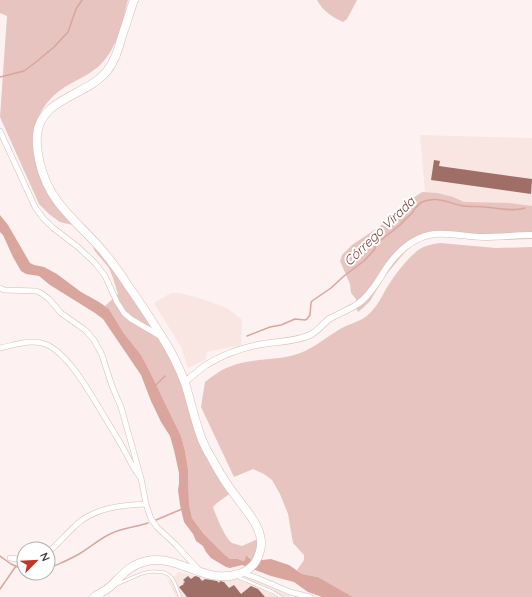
<svg xmlns="http://www.w3.org/2000/svg" width="532" height="597" viewBox="0 0 532 597" font-family="Quicksand,sans-serif">
<rect width="100%" height="100%" fill="#fdf2f1"/>
<g fill="#f9e5e1">
<path d="M420 135 532 138V227H428Z"/>
<path d="M171 293H180L202 299 227 308 242 320 241 345 207 352 206 359 188 368 181 347 154 303Z"/>
<path d="M179 572 217 581 239 579 247 577 293 597H176L168 581Z"/>
</g>
<g fill="#e7c4bf">
<path d="M0 0H128C122 22 118 47 101 64 92 73 81 78 70 84 55 92 42 105 37 122L46 186 95 239 163 340 206 443 235 490 217 503 213 507C216 516 225 538 232 543 235 544 239 545 242 546L260 538 255 560H252L249 557 246 556 244 561H243L238 559H230L225 555 203 533 192 518 189 504 188 469 185 451 181 436 149 370 141 355 123 332 109 309 105 306 118 294 113 278 109 268 94 250 92 239 73 225 60 222 49 214 39 204 0 117 7 16 0 13Z"/>
<path d="M317 0H357L347 19 343 22C332 17 323 11 317 0Z"/>
<path d="M422 192 437 193 453 197 464 202 509 203 532 206V239L496 240 450 235 428 237 412 245 405 252 385 276 370 301 363 308 358 312 356 308V299L351 293 350 284 340 261 342 255 352 245 401 212 413 198Z"/>
<path d="M440 243 496 248 532 247V597H353L318 577 302 574 297 570 304 560V555L293 543 288 514 280 494 272 480 264 474 253 469 234 477 201 407 205 382C213 376 220 370 229 367 249 358 273 361 294 355 312 350 322 340 337 331 345 325 356 323 364 318 375 310 380 300 386 289 394 276 405 261 417 251 423 246 432 244 440 243Z"/>
</g>
<path fill="#d9a59c" d="M0 215 8 225 30 263 34 265 44 267 57 274 81 292 99 302 109 309 123 332 141 355 149 370 181 436 185 451 188 469 189 504 192 518 203 533 225 555 230 559H238L243 561H244L246 556H247L252 560H262L271 559 289 565 302 574 318 577 353 597H322L308 592 294 582 271 576 242 565 230 568 226 567 211 558 206 552 203 546 196 541 193 534 184 522 180 505 178 490 179 484V473L174 450 170 436 161 422 151 401 141 375 103 319 95 313 50 285 39 276 26 274 21 271 13 257 3 235 0 232Z"/>
<g fill="none" stroke-linecap="round" stroke-linejoin="round">
<g stroke="#d9a59c" stroke-width="1.5">
<path d="M0 77 24 71 36 62 54 47 68 32 76 9 82 0"/>
<path d="M247 336 270 327 281 325 295 319 305 320 307 319 310 315 311 303 312 301 331 288 344 276 364 261 375 249V245C383 238 393 231 401 224 404 220 408 217 412 213 415 209 417 205 422 202 436 195 450 204 464 206 471 207 478 206 485 207 498 208 513 212 525 208"/>
<path d="M155 386 165 376"/>
<path d="M156 520 182 509"/>
<path d="M0 556 11 564 24 570"/>
<path d="M48 569C58 564 69 560 79 554 90 548 99 539 110 534 122 528 136 527 148 523"/>
<path d="M32 573 36 574 39 573"/>
<path d="M0 589 16 566"/>
</g>
</g>
<g fill="#9f6e66">
<path d="M434 160 440 161 439 166 532 179 531 194 431 180Z"/>
<path d="M188 576 191 579 195 576 199 577 202 581 205 579 217 581 219 583 220 581 224 582 229 588 234 585 241 594 251 586 258 589 265 597H187L179 587 184 584 183 583 185 582 183 580Z"/>
</g>
<g fill="none" stroke-linecap="round" stroke-linejoin="round">
<g stroke="#d4bcb8" stroke-width="3.5">
<g id="service">
<path d="M238 577 273 592 281 597"/>
<path d="M117 584C132 579 144 569 160 572 164 572 168 574 171 577 176 583 177 590 180 597"/>
</g>
</g>
<g stroke="#d4bcb8" stroke-width="6">
<g id="minor">
<path d="M0 131 35 207 43 218 52 227 78 247 95 263 105 276 117 302 124 313 131 319 160 336"/>
<path d="M0 288 4 290 36 291 41 293 49 299 61 313 85 330 94 340 102 355 112 386 121 407 141 478 146 504 151 519 157 527 175 544 200 571"/>
<path d="M0 348C15 345 30 339 45 344 67 352 89 391 101 411 108 423 116 435 123 448 129 458 132 467 140 477"/>
<path d="M48 552C58 545 66 534 75 526 93 508 121 505 146 504"/>
<path d="M10 558 24 560"/>
<path d="M242 573 257 578 290 592 310 597"/>
</g>
</g>
<g stroke="#d4bcb8" stroke-width="7">
<path id="tertiary" d="M185 382C192 376 199 370 206 365 224 354 243 347 263 344 279 341 295 342 310 335 318 331 323 324 329 319 339 313 350 310 359 303 369 296 373 288 380 278 391 259 407 240 429 235 444 231 467 237 483 237 500 237 516 235 532 235"/>
</g>
<g stroke="#d4bcb8" stroke-width="9">
<path id="primary" d="M94 597C100 593 107 590 112 585 124 573 130 565 147 561 177 554 206 585 238 574 243 573 248 570 252 566 257 562 258 557 260 551 266 530 246 511 235 495 226 484 219 472 212 459 208 453 205 447 202 440 195 422 191 402 185 383 179 367 171 351 162 337 151 319 139 301 127 284 121 274 114 265 107 256 81 223 51 208 40 164 38 155 36 145 37 135 40 98 87 96 107 71 116 60 119 46 123 33 127 22 130 11 134 0"/>
</g>
<use href="#service" stroke="#fff" stroke-width="2.5"/>
<use href="#minor" stroke="#fff" stroke-width="5"/>
<use href="#tertiary" stroke="#fff" stroke-width="6"/>
<use href="#primary" stroke="#fff" stroke-width="8"/>
</g>
<g text-anchor="middle" stroke-width="4" stroke-linejoin="round" paint-order="stroke">
<g font-size="13" font-style="italic" fill="#7d3b32" stroke="#fff">
<text transform="translate(379 231) rotate(-44)" y="5">Córrego Virada</text>
</g>
</g>
<g transform="translate(36 561) rotate(66)"><circle r="19" fill="#ffffff" stroke="#b1adad"/>
<path d="M0-3L7 15L0 10L-7 15Z" fill="#c23529"/>
<text y="-6" font-size="11" font-weight="bold" text-anchor="middle" fill="#3d3332">N</text>
</g>
</svg>
